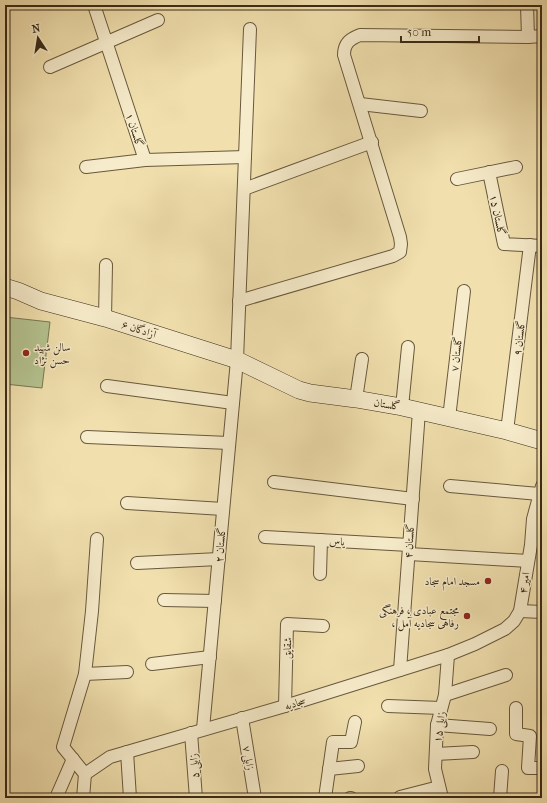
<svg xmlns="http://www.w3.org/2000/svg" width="547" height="803" viewBox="0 0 547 803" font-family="'IM FELL French Canon',Amiri,serif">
<rect width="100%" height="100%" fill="#f1e0ae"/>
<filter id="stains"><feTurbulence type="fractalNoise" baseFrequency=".005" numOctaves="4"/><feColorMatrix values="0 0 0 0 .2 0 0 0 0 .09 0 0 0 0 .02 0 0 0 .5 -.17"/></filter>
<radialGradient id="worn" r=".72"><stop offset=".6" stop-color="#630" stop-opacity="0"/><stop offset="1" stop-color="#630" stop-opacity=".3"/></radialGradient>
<path fill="#b4c38f" stroke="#777653" d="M5 317 50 322 42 388 5 384Z"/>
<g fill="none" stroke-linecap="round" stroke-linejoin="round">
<g stroke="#68583d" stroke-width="14">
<g id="street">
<path d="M94 5 145 160 245 157"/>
<path d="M527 5 528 37 542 36"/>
<path d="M50 67 158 20"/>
<path d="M360 104 421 111"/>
<path d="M86 167 145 160"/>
<path d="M489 172 504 244 542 246"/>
<path d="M457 179 516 167"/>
<path d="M244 189 372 142"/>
<path d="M239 301 393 256 400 252 401 244 400 237 344 55C344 43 350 39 360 35L528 37"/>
<path d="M105 318 106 265"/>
<path d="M107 386 233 403"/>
<path d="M356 399 362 359"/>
<path d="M402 407 408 347"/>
<path d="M449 418 464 291"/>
<path d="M507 431 530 245"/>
<path d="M87 437 229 443"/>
<path d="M274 482 413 499"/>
<path d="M450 486 539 494"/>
<path d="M127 503 223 509"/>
<path d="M265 537 409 545"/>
<path d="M409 554 528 561"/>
<path d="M137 563 219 559"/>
<path d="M320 574 321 540"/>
<path d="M164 600 215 601"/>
<path d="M520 611 542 612"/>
<path d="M152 664 210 657"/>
<path d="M400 670 419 411"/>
<path d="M85 674 127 672"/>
<path d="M445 695 506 675"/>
<path d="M285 706 287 624 323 626"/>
<path d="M388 706 441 708"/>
<path d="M516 708V734L530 736 528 768H542"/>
<path d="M242 718 255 798"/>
<path d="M437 725 490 729"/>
<path d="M203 729 237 360 250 29"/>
<path d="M191 733 196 798"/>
<path d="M127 752 130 798"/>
<path d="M436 754 473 752"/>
<path d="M329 769 358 766"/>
<path d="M85 774 110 757 285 706 448 655 475 644 505 629 514 621 520 611 531 545 533 519 542 486"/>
<path d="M85 774 63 747 85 674 92 611 97 539"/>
<path d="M400 797 439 787"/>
<path d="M56 798 73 759"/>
<path d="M83 798 85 774"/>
<path d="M325 798 333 742H351L355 722"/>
<path d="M350 798H351"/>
<path d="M442 798 435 769 437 725 445 695 448 655"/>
<path d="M500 798 502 771"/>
</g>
</g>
<g stroke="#3a2a17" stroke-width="18">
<path id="secondary" d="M5 287 18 291 41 301 105 318 237 360 299 390 310 393 356 399 402 407 507 431 542 441"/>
</g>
<use href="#street" stroke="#f6ebca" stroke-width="12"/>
<use href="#secondary" stroke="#f6ebca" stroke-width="17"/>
</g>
<g fill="#8f2418" stroke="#f6ebca" stroke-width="1.5">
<circle cx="26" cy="353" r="4"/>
<circle cx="488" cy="581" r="4"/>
<circle cx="467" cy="616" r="4"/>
</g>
<g text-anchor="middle" stroke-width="3" stroke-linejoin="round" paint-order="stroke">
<g font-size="11" fill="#3a2a17" stroke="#f6ebca">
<text transform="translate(135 130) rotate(72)" y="4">گلستان ۱</text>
<text transform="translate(498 215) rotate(78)" y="4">گلستان ۱۵</text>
<text transform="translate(139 329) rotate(18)" y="4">آزادگان ۶</text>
<text transform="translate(519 338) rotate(-83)" y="4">گلستان ۹</text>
<text transform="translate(456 354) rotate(-83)" y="4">گلستان ۷</text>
<text transform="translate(387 404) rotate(10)" y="4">گلستان</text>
<text transform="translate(337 541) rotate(3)" y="4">یاس</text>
<text transform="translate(409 541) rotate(-86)" y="4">گلستان ۴</text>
<text transform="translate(220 545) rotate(-85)" y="4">گلستان ۲</text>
<text transform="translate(524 583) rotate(-81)" y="4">امیر ۴</text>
<text transform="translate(287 648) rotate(-88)" y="4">شقایق</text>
<text transform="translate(295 703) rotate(-17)" y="4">سجادیه</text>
<text transform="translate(439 727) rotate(-82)" y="4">زابلی ۱۵</text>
<text transform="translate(249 758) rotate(81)" y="4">زابلی ۷</text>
<text transform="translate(194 766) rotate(-95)" y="4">زابلی ۵</text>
</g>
<g font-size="11" fill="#3a2a17" stroke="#f6ebca" text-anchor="end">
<text x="34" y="351" text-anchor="start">سالن شهید<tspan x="34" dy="13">حسن نژاد</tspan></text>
<text x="480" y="585">مسجد امام سجاد</text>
<text x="459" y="614">مجتمع عبادی ، فرهنگی<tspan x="459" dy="13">، رفاهی سجادیه آمل</tspan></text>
</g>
</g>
<rect width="547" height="803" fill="none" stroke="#f1e0ae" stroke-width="20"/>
<rect x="6" y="6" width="535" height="791" fill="none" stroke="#3a2a17" stroke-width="2"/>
<rect x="10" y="10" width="527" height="783" fill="none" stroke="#3a2a17"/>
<g transform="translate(38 38) rotate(348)" stroke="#f6ebca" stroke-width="3" paint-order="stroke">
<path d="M0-3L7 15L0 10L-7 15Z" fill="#3a2a17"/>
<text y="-6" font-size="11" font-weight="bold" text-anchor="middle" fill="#3a2a17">N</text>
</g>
<path d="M401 36v6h78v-6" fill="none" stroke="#3a2a17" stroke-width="2"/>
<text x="407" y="36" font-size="12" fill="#3a2a17" stroke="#f6ebca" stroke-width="3" paint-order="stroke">50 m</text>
<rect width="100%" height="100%" filter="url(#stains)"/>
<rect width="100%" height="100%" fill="url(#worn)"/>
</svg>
